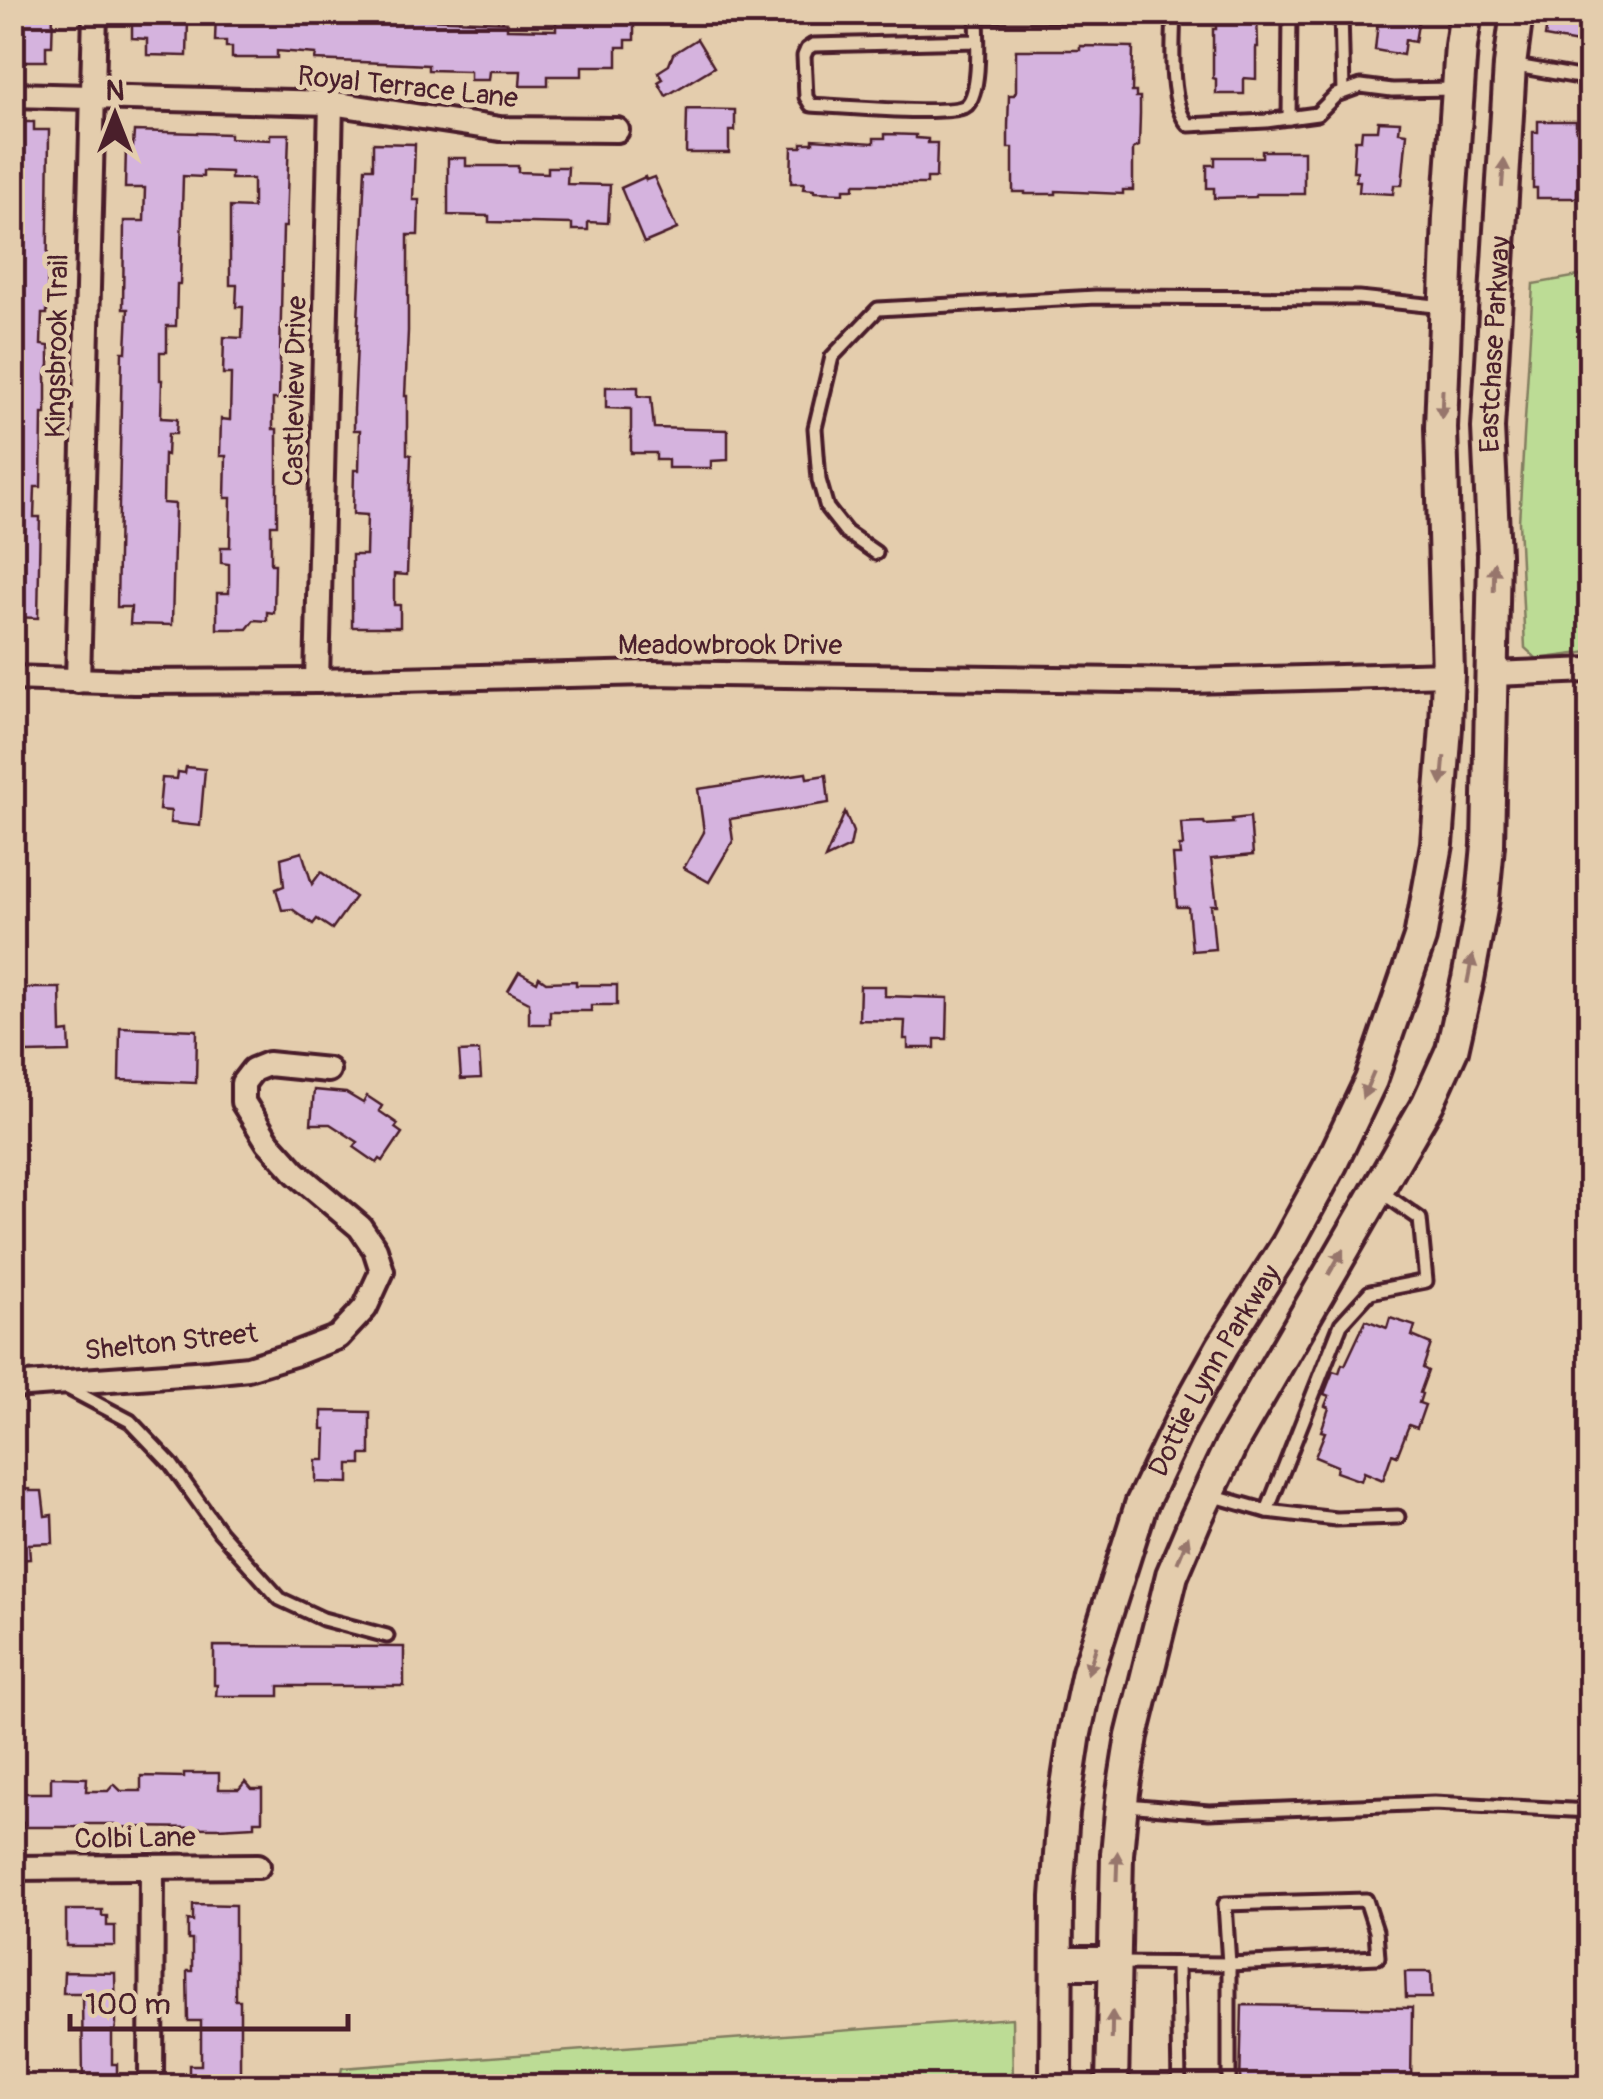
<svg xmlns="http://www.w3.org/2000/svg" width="1603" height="2099" viewBox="0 0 1603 2099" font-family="Pangolin,sans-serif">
<rect width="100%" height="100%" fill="#e4cdad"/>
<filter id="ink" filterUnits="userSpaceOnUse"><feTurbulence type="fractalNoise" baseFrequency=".01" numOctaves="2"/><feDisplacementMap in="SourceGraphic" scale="20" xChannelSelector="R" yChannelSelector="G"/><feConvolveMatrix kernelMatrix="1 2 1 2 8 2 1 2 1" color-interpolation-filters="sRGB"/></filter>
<g filter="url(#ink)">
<g fill="#bcdc95" stroke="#837e60" stroke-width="2.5">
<path d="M1590 274V652L1537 659 1525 648 1519 522 1533 284Z"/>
<path d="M1012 2018 1013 2086H338L342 2068Z"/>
</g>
<g fill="#d5b3de" stroke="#4a1f2b" stroke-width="2.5">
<path d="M12 12H53L52 46H46V61H12Z"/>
<path d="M216 12H337V17L387 18V14L423 16V19L507 22V29L556 30V19L599 20V12H634V40H626V47H617V66H582V76H548V86H520L521 71H490L489 80H470V71L428 70V65L315 60 316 54 277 51V58H232V47H226V41H215Z"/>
<path d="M1216 12H1257L1258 47H1256V79L1244 78V94H1216V79L1213 78V29H1216Z"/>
<path d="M1379 12H1420L1415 42 1405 40 1403 55 1375 50Z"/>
<path d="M1549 12H1590L1589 45 1545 37Z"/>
<path d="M132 20 188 21 187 56 147 55V39L132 38Z"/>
<path d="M697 39 714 67 666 96 658 82 663 79 658 72 669 65 673 54Z"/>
<path d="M1080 46 1133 47 1132 92H1136V97H1140V114L1139 146 1133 149V190H1123V194L1056 191V194H1025V192H1013V148H1008V126L1009 95H1014L1016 91V50H1080Z"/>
<path d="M687 109 735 110V131H729V153H686Z"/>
<path d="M1378 121 1400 122 1399 132 1407 133 1402 185H1394L1393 194 1359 192 1360 181H1356L1357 171H1353L1355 140H1361L1362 130H1377Z"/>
<path d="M1538 121H1576V131H1580V188H1577V198H1537V188H1533V132H1538Z"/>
<path d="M12 122H34V130H49L47 314H42L41 345 49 346V365L46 374V414H42L41 487H35L34 517H40L38 618 12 617Z"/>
<path d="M134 131 230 134V138L270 140V134H289L286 227H283L279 399H273V429H277V525H271V564H275L274 613 267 612V621L254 620 247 629H217V593H229V564L221 563V547H230L231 498H225L226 456H220L221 419 230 420 231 374H223L224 337 242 338 243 307H236L237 285H230V207L253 208V179H231V172L203 171V177L183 176 180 284H177L176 326H167V352H160V380H162L161 418 177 419 176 434H168L167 455 164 454 163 503 175 504 172 625 130 624 131 607H117L122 352H126L128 309H123L124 221H144L145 188H125L126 147H133Z"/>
<path d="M885 134 916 135V138L928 139V143H937L936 178H927V184H854V189H844V193L814 192V190L803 189 804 183H791L792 147H802V143H813V139L874 143V138H885Z"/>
<path d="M373 143 415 144 413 200H419L418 235H408V331L405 396H407V454L411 455 407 575 394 574V605H400V627H352V555H366L367 515 353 514 354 470H359L360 430H354V410L365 168H373Z"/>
<path d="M1262 151H1304V194H1256V197L1214 198V188H1207V165H1215V157H1262Z"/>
<path d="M448 158H466V166H518V172L548 173V167H568L567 184 610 185 608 223 588 222V230H572V224L489 222V216L448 215Z"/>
<path d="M645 177 646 180 654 177 677 229 644 243 621 188Z"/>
<path d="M606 387H638V396L651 397 654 428 728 430V460L711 461V468H668V460H656V453H631V409L606 408Z"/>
<path d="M186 767 205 769 200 826 170 823 171 811 159 810 162 778 177 779 178 772 185 773Z"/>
<path d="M806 773 807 778 826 775 829 803 730 819 733 841 709 882 684 868 704 832 698 789Z"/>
<path d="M845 812 853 832 850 847 825 859Z"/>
<path d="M1250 817 1253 855 1211 859 1217 905H1211L1215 949 1192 951 1188 907H1177L1173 855H1180L1179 846H1183L1181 823 1204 822 1205 825 1233 823 1232 819Z"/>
<path d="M302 852 312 884 321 872 355 897 332 929 317 919 313 924 292 909 282 910 276 889 284 886 281 858Z"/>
<path d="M519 972 537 982 539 977 546 982 576 981V985H617V1005H591V1011H550V1024H529V1002L508 991Z"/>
<path d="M860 986H885V996L948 998 947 1039H935V1048H908V1039H904L905 1021 859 1020Z"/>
<path d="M12 988H60L61 1033 69 1032 70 1052 26 1053 25 1024H12Z"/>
<path d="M120 1027 197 1030 196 1083 119 1080Z"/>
<path d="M479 1051 481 1078 461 1079 459 1052Z"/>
<path d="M314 1090 346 1093 363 1103 367 1096 382 1106 379 1111 398 1124 395 1128 402 1133 383 1161 380 1159 377 1163 354 1147 358 1142 330 1124H311Z"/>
<path d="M1390 1318 1415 1326 1412 1336 1431 1344 1423 1368 1428 1371 1420 1393 1422 1394 1419 1403 1425 1405 1417 1428 1409 1425 1397 1456 1392 1454 1383 1480 1364 1472 1361 1481 1336 1472 1337 1466 1315 1457 1325 1432 1321 1431 1329 1408 1325 1406 1329 1396 1324 1394 1333 1371 1339 1373 1342 1364 1345 1365 1366 1320 1387 1328Z"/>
<path d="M322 1411 370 1412V1455H361V1464H349V1483L316 1482V1460H325L326 1429H322Z"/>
<path d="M30 1489V1491H42L45 1516 52 1515 53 1543 29 1544 30 1559 12 1560V1490Z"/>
<path d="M214 1646 404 1647V1686H279V1696H216L217 1685H214Z"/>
<path d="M184 1773H219V1789H239L245 1782 251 1789H262V1821H254V1826L218 1828 115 1827V1824H86V1827H24V1822H12V1793H51V1777L87 1778 86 1791H108L114 1784 121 1791H141V1776L184 1777Z"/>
<path d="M193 1904 235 1905V2000H240V2085H189V2065H201V2021H188L187 1971H192V1940H188V1920L193 1921Z"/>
<path d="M66 1910H102V1916H107V1926H115V1946H66Z"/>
<path d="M64 1972 115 1973 116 2024 115 2031H112V2064H117V2084H83L82 1993H63Z"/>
<path d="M1405 1972H1431L1432 1998H1406Z"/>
<path d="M1242 2005 1412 2008 1411 2086H1240Z"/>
</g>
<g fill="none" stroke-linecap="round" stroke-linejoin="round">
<g stroke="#4a1f2b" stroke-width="19">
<g id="lane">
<path d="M977 12C977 34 982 89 967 105 954 117 834 106 811 105L806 97 804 56 807 49 813 45 977 41"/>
<path d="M1174 12C1173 40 1168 106 1189 125L1266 121 1317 114 1336 95 1361 86 1392 90 1457 89"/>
<path d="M1341 12 1343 92"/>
<path d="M977 15H1173"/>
<path d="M1511 65 1590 79"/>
<path d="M1289 118 1290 12"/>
<path d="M876 553 846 532 827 508 819 480 815 428 832 357 878 309 1096 297 1359 298 1445 307"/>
<path d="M64 1386 130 1421 171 1464 220 1532 280 1599 323 1619 387 1636"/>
<path d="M1211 1495 1267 1511 1341 1324 1370 1292 1426 1281 1420 1219 1380 1191"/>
<path d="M1267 1511 1336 1519 1398 1517"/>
<path d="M1126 1805 1209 1812 1434 1803 1590 1811"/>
<path d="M1366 1900 1376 1931 1378 1957 1229 1964 1225 1904Z"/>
<path d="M1116 1963 1229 1964V2086"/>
<path d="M1177 1964 1179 2086"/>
</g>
</g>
<g stroke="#4a1f2b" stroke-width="30">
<g id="street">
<path d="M12 95 331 103 500 129 617 130"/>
<path d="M1493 674 1590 670"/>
<path d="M12 678 134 682 317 681 649 673 1191 681 1448 674"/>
<path d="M78 681 95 12"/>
<path d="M317 681 331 103"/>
<path d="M12 1386 209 1372 248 1368 294 1354 338 1337 365 1308 382 1271 375 1249 360 1227 296 1173 268 1142 243 1102V1083L253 1070 268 1064 328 1070"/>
<path d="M12 1868 258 1866"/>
<path d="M151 2086 152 1867"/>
</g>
</g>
<g stroke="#4a1f2b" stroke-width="38">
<g id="secondary">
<path d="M1057 1963H1114"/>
<path id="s1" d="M1056 2086 1057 1897 1063 1812 1075 1733 1088 1672 1141 1505 1181 1421 1222 1347 1287 1245 1331 1164 1371 1080 1420 938 1437 844 1446 727 1448 674 1441 428 1449 217 1461 46 1466 12"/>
<path id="s2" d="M1112 2086 1117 1854 1123 1792 1132 1736 1172 1575 1195 1521 1232 1443 1428 1103 1452 1050 1468 979 1483 898 1488 845 1494 555 1488 428 1510 65 1517 12"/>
</g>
</g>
<use href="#lane" stroke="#e4cdad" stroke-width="11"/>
<use href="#street" stroke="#e4cdad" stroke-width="22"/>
<use href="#secondary" stroke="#e4cdad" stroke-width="30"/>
</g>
<defs><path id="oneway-solid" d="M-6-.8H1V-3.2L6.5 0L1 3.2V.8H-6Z" transform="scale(2.5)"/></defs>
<g fill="#97766c">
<use href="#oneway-solid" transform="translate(1503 173) rotate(-86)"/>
<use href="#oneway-solid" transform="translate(1442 404) rotate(92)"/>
<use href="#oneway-solid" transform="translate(1494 577) rotate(-89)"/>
<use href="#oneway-solid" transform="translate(1443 771) rotate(95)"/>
<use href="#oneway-solid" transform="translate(1470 969) rotate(-79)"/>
<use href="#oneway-solid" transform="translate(1368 1085) rotate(113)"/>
<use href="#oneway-solid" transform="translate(1336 1262) rotate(-60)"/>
<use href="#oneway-solid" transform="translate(1183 1549) rotate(-68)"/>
<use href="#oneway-solid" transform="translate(1092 1660) rotate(107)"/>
<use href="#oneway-solid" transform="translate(1117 1866) rotate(-88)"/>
<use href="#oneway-solid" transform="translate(1112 2025) rotate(-89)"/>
</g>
</g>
<g text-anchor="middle" stroke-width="10" stroke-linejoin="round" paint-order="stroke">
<g font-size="28" fill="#4a1f2b" stroke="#e4cdad">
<text transform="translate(408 86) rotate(6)" y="10">Royal Terrace Lane</text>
<text dy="10" stroke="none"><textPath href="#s2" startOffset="1822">Eastchase Parkway</textPath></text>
<text transform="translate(56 346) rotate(-89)" y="10">Kingsbrook Trail</text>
<text transform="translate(294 391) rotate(-89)" y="10">Castleview Drive</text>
<text x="730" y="654">Meadowbrook Drive</text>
<text transform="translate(171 1341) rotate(-6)" y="10">Shelton Street</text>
<text dy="10" stroke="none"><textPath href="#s1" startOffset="745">Dottie Lynn Parkway</textPath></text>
<text transform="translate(135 1837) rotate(-1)" y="10">Colbi Lane</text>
</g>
</g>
<rect width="1603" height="2099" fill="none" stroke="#e4cdad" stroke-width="50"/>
<rect x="25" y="25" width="1553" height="2049" fill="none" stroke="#4a1f2b" stroke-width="4" filter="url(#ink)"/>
<g transform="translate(115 115)" stroke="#e4cdad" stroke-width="8" paint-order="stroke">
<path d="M0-8L18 38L0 25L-18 38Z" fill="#4a1f2b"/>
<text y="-15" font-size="28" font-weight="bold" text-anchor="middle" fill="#4a1f2b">N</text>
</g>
<path d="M70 2014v15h278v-15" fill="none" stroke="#4a1f2b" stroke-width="5"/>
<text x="85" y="2014" font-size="30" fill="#4a1f2b" stroke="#e4cdad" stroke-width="8" paint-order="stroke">100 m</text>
</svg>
